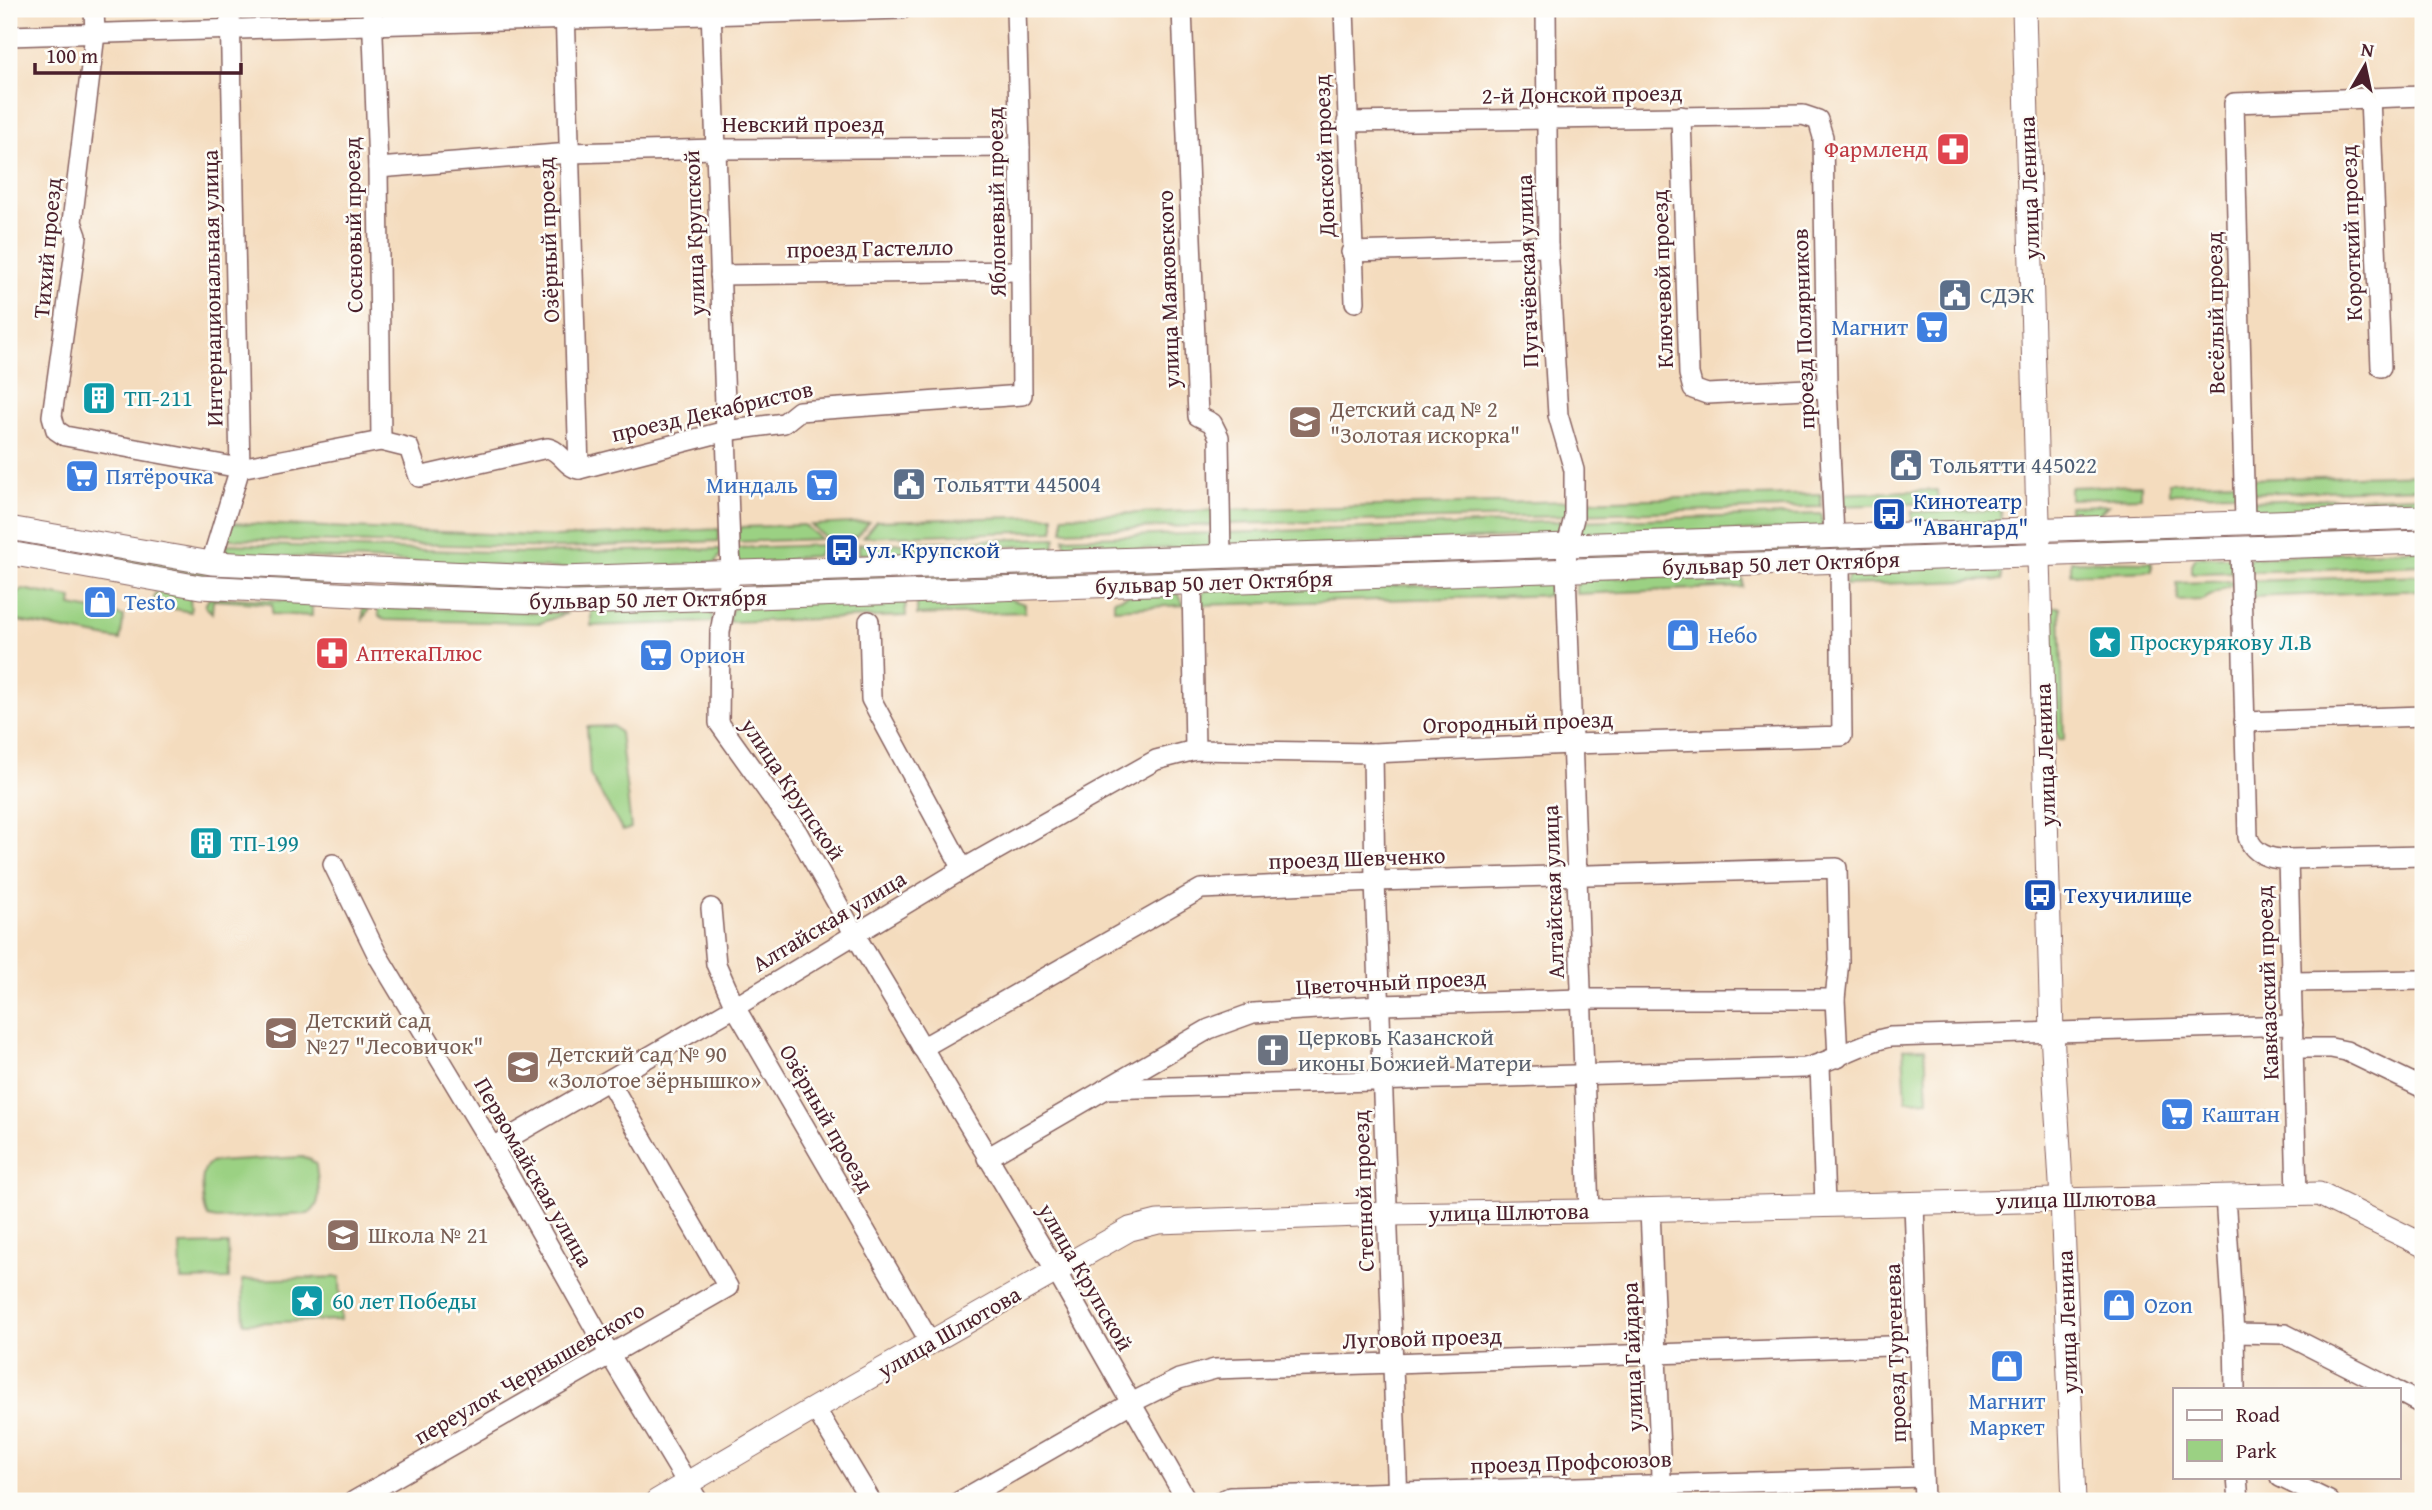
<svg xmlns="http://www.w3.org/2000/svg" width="2432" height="1510" viewBox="0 0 2432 1510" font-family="'Gentium Book Plus',serif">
<rect width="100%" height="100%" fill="#fdfcf7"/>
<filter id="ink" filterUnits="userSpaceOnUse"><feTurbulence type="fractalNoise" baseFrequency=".0143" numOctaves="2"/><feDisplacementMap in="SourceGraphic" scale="14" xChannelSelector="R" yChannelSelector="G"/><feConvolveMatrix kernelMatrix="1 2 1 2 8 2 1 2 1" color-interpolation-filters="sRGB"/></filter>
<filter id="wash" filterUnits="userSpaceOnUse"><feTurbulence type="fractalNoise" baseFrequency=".00686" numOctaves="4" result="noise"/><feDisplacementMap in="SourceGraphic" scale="28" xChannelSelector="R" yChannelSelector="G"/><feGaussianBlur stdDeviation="1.57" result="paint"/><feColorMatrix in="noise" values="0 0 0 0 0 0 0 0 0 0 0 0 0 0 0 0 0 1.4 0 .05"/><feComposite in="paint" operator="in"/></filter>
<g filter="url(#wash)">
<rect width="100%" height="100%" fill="#f4dcbe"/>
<g fill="#9bd183" stroke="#727857" stroke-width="2">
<path d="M2423 474V488L2249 493 2248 479Z"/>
<path d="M2240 481V493L2169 494V483Z"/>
<path d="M2141 485V497L2070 499V487Z"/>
<path d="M1937 490 1938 503 1837 506 1836 494Z"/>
<path d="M1821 494V507L1578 514 1579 501Z"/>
<path d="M2423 496V511L2255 515 2248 501Z"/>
<path d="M1571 501 1568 516 1227 524V510Z"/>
<path d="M2108 505 2092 521 2069 520V506Z"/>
<path d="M1215 510 1216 525 1063 531V516Z"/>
<path d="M2001 510 2002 524 1930 526 1912 521V512Z"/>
<path d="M1822 514V529L1583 535 1578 529V521Z"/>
<path d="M1054 516V531L863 537 876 521Z"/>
<path d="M1566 521 1557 536 1226 549V533Z"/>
<path d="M869 522 857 537 827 539 811 525Z"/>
<path d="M235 523 556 537 719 529V541L560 548 225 539 230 525Z"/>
<path d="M2423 524V535L2070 546V536Z"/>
<path d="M804 525 821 539 733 542 739 529 742 527Z"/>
<path d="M1215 533 1213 539 1207 547 1070 552 1065 546 1064 538Z"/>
<path d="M1056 538 1052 551 1045 554 1036 546 988 547 980 557 915 559V542Z"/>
<path d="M2000 538 2001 547 1582 560 1581 555Z"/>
<path d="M906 543V559L877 554H859V544Z"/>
<path d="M224 544 523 553 721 549V554L715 563 593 570 228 554Z"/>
<path d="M824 545 817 556 799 557 779 563 740 564 733 548Z"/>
<path d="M2423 549V565L2245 572 2250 558Z"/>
<path d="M97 552 708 584 706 588 568 594 247 582 96 560Z"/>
<path d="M1554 555 1555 559 916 585V574Z"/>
<path d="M2196 557H2228L2235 564 2237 572 2192 573V564Z"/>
<path d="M2071 561 2152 562V571L2071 574Z"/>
<path d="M2002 562V580L1845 585 1851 570Z"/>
<path d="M905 574V585L750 586 751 581Z"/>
<path d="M1716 574 1743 579V587L1576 594V586L1583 579Z"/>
<path d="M2423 575V590L2252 597V581Z"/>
<path d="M2236 581V583L2202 600 2178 601 2177 583Z"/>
<path d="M1558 582 1561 595 1198 605 1200 596 1206 590Z"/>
<path d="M22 589 72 598 71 606 124 616 120 640 12 620 17 593Z"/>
<path d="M1141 591 1178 593 1184 605 1114 609V600Z"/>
<path d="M155 593H183L190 597 191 612 153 605Z"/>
<path d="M999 596 1025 604V612L917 615V599Z"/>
<path d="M209 597 366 605 368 611 363 619V606L312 604V616L272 614V604L213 600 212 613 205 606Z"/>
<path d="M905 599 906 616 728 622 731 611 738 605Z"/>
<path d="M377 607 568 613 540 623 385 620 379 616Z"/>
<path d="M2049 607H2060L2064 739 2059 740 2053 719Z"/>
<path d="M591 609H710L714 622 591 626Z"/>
<path d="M613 726 620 733 631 828 623 831 590 775 587 727Z"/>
<path d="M1925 1048 1928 1100 1906 1101 1903 1049Z"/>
<path d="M303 1157 310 1159 316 1165C317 1181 325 1205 308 1214L217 1219 208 1217C203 1209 200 1177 205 1169 207 1164 209 1164 214 1162Z"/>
<path d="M228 1244 229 1279 181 1280 180 1245Z"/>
<path d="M340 1277 341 1320 244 1323 242 1280Z"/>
</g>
</g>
<g filter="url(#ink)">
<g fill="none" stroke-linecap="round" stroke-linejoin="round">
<g stroke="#86615e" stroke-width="22">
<g id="minor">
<path d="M94 9 95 34 72 222 77 236 52 416 56 430 65 436 240 468 381 441 409 448 419 477 547 448C561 450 565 467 579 469L726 431 784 423 799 411 1022 395 1020 147 1016 9"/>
<path d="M372 9 378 168 381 441"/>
<path d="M565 9 579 469"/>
<path d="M711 9 731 574 720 632 719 723 797 832 854 933 1056 1271 1187 1501"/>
<path d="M1182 9 1198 416 1212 423 1219 437 1221 558"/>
<path d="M1344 9 1355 302"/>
<path d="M1546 9 1548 246 1558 415 1574 470V518L1567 545 1566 571 1589 1211"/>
<path d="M9 36 902 9"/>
<path d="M2370 97 2381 367"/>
<path d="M1681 116 1689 374 1693 389 1707 394 1827 388"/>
<path d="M1347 122 1803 115 1818 120 1823 137 1827 388 1834 536"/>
<path d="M378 168 570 153 716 149 1020 147"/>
<path d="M1351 252 1548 246"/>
<path d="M720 275 1021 271"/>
<path d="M2245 522 2234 103 2423 96"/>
<path d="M2240 548 2248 837C2253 854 2271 860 2288 859L2297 1194"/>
<path d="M211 563 240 468 230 9"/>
<path d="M1192 582 1195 750"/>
<path d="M869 621 871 699 963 869"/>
<path d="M2244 722 2423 716"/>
<path d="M1373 753 1375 881 1398 1501"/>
<path d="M2288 859 2423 856"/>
<path d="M333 864 378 956 493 1147 610 1355 698 1501"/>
<path d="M711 908 716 964 735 1007 930 1342"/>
<path d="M2292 982 2423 980"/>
<path d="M922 1048 1201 889 1375 881 1837 868 1839 961 1835 999 1838 1058"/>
<path d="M2293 1048H2331L2346 1051 2423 1088"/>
<path d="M1820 1065 1825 1205"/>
<path d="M1105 1089 1805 1068C1835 1061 1859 1043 1890 1037L2293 1025"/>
<path d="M493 1147 735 1007 963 869 1156 760 1195 750 1373 753 1572 744 1842 736 1840 561"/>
<path d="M987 1158 1209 1029 1253 1013 1381 1005 1581 999H1835"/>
<path d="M2225 1196 2234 1333 2235 1389"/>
<path d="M1914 1203 1924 1501"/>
<path d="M1650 1210 1662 1501"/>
<path d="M2234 1333 2285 1334 2393 1389"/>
<path d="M2399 1392 2423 1405"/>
<path d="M815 1408 871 1501"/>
<path d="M2237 1477 2239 1501"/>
<path d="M2280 1477 2329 1501"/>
<path d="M354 1501 728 1287 609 1081"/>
<path d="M960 1501 1131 1403 1179 1379 1215 1369 1919 1345"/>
<path d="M1221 1501 1230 1497 1923 1477"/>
</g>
</g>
<g stroke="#86615e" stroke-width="25">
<g id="major">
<path d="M2024 9 2052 1033 2062 1199 2074 1501"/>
<path d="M9 528 211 563 562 578 2423 517"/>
<path d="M9 553 200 587 375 596 575 603 2423 542"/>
<path d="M657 1501 815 1408 1130 1229 1158 1222 1388 1214 1589 1211 2319 1194 2423 1245"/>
</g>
</g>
<use href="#minor" stroke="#fff" stroke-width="19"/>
<use href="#major" stroke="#fff" stroke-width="23"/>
</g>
</g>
<defs>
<g id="pharmacy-square" transform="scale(1.75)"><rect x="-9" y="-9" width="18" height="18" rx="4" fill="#e0444e" stroke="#fdfcf7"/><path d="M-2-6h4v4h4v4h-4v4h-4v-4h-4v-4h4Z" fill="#fff"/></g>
<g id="civic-square" transform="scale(1.75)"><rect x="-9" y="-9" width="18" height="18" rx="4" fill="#5c6f8a" stroke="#fdfcf7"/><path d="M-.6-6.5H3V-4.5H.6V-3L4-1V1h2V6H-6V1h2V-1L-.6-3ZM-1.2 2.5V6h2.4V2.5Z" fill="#fff"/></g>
<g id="supermarket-square" transform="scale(1.75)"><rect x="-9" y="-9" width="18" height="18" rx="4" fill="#3f7fe0" stroke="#fdfcf7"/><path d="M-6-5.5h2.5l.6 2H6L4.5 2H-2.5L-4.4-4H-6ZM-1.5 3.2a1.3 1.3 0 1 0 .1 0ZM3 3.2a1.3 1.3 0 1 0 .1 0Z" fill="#fff"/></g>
<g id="building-square" transform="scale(1.75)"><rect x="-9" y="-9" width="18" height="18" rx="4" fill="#0f9aa8" stroke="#fdfcf7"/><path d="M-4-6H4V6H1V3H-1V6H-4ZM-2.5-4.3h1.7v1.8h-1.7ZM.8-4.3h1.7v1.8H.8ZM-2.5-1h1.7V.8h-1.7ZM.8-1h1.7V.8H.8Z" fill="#fff"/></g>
<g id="school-square" transform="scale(1.75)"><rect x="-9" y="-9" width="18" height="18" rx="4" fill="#8d6e63" stroke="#fdfcf7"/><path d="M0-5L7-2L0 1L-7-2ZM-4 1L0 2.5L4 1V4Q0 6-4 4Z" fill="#fff"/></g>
<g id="bus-square" transform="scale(1.75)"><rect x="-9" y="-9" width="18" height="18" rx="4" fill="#1a4fb4" stroke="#fdfcf7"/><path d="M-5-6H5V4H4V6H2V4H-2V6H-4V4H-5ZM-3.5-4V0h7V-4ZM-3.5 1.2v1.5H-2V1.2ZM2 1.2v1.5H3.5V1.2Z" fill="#fff"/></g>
<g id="shop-square" transform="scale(1.75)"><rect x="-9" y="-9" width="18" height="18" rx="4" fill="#3f7fe0" stroke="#fdfcf7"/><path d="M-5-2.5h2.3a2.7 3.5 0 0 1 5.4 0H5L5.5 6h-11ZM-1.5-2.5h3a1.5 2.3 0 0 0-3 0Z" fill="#fff"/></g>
<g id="sight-square" transform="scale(1.75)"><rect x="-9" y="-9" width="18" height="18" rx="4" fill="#0f9aa8" stroke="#fdfcf7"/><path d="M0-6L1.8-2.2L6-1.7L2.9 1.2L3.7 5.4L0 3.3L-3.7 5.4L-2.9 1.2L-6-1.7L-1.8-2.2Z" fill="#fff"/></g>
<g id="church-square" transform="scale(1.75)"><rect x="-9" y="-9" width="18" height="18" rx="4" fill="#6b7280" stroke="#fdfcf7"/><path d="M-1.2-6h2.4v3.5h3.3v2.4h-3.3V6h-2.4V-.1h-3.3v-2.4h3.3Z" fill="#fff"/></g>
</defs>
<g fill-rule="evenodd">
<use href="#pharmacy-square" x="1953" y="149"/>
<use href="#civic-square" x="1955" y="295"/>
<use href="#supermarket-square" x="1932" y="327"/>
<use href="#building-square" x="99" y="398"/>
<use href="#school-square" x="1305" y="422"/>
<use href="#civic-square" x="1906" y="465"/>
<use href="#supermarket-square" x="82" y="476"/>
<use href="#civic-square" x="909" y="484"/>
<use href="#supermarket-square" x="822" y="485"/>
<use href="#bus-square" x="1889" y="514"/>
<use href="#bus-square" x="842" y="550"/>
<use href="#shop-square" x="100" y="602"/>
<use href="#shop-square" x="1683" y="635"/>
<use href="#sight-square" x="2105" y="642"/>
<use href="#pharmacy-square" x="332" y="653"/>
<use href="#supermarket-square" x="656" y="655"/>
<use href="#building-square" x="206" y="843"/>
<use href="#bus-square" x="2040" y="895"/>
<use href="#school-square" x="281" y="1033"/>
<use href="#church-square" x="1273" y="1050"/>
<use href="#school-square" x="523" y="1067"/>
<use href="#supermarket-square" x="2177" y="1114"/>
<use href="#school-square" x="343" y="1235"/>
<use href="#sight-square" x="307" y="1301"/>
<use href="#shop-square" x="2119" y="1305"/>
<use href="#shop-square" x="2007" y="1366"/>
</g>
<g text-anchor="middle" stroke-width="5" stroke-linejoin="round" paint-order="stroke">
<g font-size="23" fill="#4a1f2b" stroke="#fdfcf7">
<text transform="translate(1582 94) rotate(-1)" y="8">2-й Донской проезд</text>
<text x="803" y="132">Невский проезд</text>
<text transform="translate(1324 156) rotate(-92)" y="8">Донской проезд</text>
<text transform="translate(2029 188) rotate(-92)" y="8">улица Ленина</text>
<text transform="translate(996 202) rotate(-91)" y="8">Яблоневый проезд</text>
<text transform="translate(353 225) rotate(-91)" y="8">Сосновый проезд</text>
<text transform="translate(694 233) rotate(-92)" y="8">улица Крупской</text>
<text transform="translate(2351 233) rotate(-92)" y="8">Короткий проезд</text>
<text transform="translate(548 240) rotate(-92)" y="8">Озёрный проезд</text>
<text transform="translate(47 248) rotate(-85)" y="8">Тихий проезд</text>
<text transform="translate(870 248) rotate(-1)" y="8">проезд Гастелло</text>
<text transform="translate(1527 271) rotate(-92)" y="8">Пугачёвская улица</text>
<text transform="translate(1662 279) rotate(-92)" y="8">Ключевой проезд</text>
<text transform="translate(212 288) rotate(-91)" y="8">Интернациональная улица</text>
<text transform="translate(1168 289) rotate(-92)" y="8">улица Маяковского</text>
<text transform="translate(2215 313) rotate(-91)" y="8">Весёлый проезд</text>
<text transform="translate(1803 329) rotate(-92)" y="8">проезд Полярников</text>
<text transform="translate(712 411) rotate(-13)" y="8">проезд Декабристов</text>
<text transform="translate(1781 563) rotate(-2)" y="8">бульвар 50 лет Октября</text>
<text transform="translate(1214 582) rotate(-2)" y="8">бульвар 50 лет Октября</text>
<text transform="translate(648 599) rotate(-1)" y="8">бульвар 50 лет Октября</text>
<text transform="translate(1518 722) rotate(-2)" y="8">Огородный проезд</text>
<text transform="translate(2045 755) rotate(-92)" y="8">улица Ленина</text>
<text transform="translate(793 789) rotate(56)" y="8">улица Крупской</text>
<text transform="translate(1357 858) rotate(-2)" y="8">проезд Шевченко</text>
<text transform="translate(1553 892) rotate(-92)" y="8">Алтайская улица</text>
<text transform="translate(829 921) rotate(-31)" y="8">Алтайская улица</text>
<text transform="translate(1391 982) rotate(-3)" y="8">Цветочный проезд</text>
<text transform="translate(2267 983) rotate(-92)" y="8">Кавказский проезд</text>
<text transform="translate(827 1118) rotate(60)" y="8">Озёрный проезд</text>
<text transform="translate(534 1172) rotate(60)" y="8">Первомайская улица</text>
<text transform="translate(1363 1191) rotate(-92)" y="8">Степной проезд</text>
<text transform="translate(2076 1199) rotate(-1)" y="8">улица Шлютова</text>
<text transform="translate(1509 1212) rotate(-1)" y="8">улица Шлютова</text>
<text transform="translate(1086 1277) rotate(60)" y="8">улица Крупской</text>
<text transform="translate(2067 1322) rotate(-92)" y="8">улица Ленина</text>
<text transform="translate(949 1332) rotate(-30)" y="8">улица Шлютова</text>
<text transform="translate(1422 1338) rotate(-2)" y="8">Луговой проезд</text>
<text transform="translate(1895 1353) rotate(-92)" y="8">проезд Тургенева</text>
<text transform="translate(1632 1357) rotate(-92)" y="8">улица Гайдара</text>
<text transform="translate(529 1373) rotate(-30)" y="8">переулок Чернышевского</text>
<text transform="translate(1571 1462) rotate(-2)" y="8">проезд Профсоюзов</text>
</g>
<g font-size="23" fill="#be3a42" stroke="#fdfcf7" text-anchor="end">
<text x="1928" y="157">Фармленд</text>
<text x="356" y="661" text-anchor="start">АптекаПлюс</text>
</g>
<g font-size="23" fill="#4e5e75" stroke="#fdfcf7" text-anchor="start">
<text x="1980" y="303">СДЭК</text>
<text x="1930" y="473">Тольятти 445022</text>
<text x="934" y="492">Тольятти 445004</text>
</g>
<g font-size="23" fill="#366cbe" stroke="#fdfcf7" text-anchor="start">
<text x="1908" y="335" text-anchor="end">Магнит</text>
<text x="106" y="484">Пятёрочка</text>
<text x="798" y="493" text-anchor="end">Миндаль</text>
<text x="124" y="610">Testo</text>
<text x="1708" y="643">Небо</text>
<text x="680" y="663">Орион</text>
<text x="2202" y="1122">Каштан</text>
<text x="2144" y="1313">Ozon</text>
<text x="2007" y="1409" text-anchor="middle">Магнит<tspan x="2007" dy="26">Маркет</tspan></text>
</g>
<g font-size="23" fill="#0d838f" stroke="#fdfcf7" text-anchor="start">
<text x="124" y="406">ТП-211</text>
<text x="2130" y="650">Проскурякову Л.В</text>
<text x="230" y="851">ТП-199</text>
<text x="332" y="1309">60 лет Победы</text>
</g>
<g font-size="23" fill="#785e54" stroke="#fdfcf7" text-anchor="start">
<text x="1330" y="417">Детский сад № 2<tspan x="1330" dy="26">"Золотая искорка"</tspan></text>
<text x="306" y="1028">Детский сад<tspan x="306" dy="26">№27 "Лесовичок"</tspan></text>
<text x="548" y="1062">Детский сад № 90<tspan x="548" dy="26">«Золотое зёрнышко»</tspan></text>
<text x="368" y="1243">Школа № 21</text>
</g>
<g font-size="23" fill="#164399" stroke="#fdfcf7" text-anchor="start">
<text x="1913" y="509">Кинотеатр<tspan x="1913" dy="26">"Авангард"</tspan></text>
<text x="866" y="558">ул. Крупской</text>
<text x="2064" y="903">Техучилище</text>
</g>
<g font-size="23" fill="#5b616d" stroke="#fdfcf7" text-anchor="start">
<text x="1298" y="1045">Церковь Казанской<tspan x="1298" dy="26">иконы Божией Матери</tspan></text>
</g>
</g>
<rect width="2432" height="1510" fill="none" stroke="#fdfcf7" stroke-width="35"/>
<rect x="2173" y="1388" width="228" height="91" fill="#fdfcf7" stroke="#b5a4a5" stroke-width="2"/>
<rect x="2187" y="1410" width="35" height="10" fill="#ffffff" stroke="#b5a4a5" stroke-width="2"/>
<text x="2236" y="1422" font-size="21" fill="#4a1f2b">Road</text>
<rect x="2187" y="1440" width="35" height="21" fill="#9bd183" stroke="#b5a4a5" stroke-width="2"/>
<text x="2236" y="1458" font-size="21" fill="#4a1f2b">Park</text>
<g transform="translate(2365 66) rotate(9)" stroke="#fdfcf7" stroke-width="5" paint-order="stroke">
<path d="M0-5L12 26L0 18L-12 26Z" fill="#4a1f2b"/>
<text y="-10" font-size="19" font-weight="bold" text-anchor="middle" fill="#4a1f2b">N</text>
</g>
<path d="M35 63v10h206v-10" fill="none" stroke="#4a1f2b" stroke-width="3.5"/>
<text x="46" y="63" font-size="21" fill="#4a1f2b" stroke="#fdfcf7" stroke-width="5" paint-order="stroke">100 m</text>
</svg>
